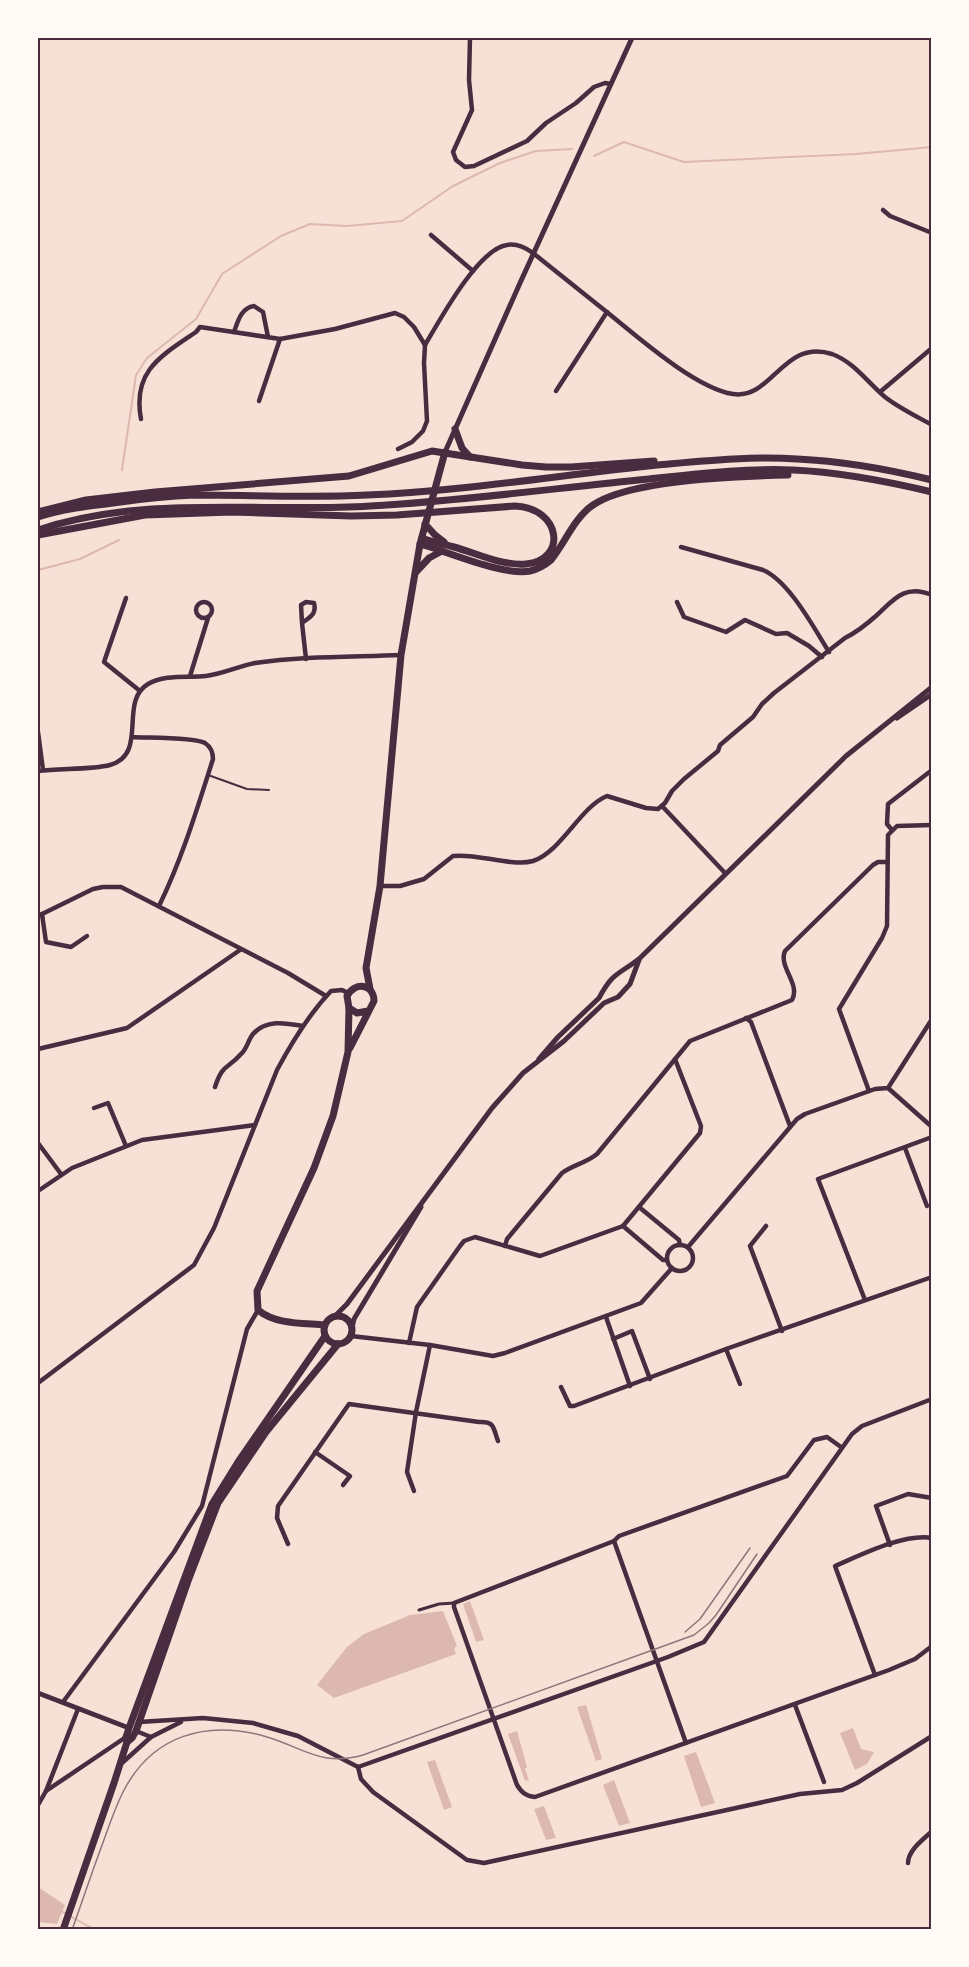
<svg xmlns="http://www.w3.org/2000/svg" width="969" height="1967" viewBox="0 0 969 1967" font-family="'Nunito Sans',sans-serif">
<rect width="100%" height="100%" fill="#f7e1d7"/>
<g fill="#dcb8b0">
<path d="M470 1601 484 1640 476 1642 463 1604Z"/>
<path d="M443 1611 457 1646 454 1648 456 1654 334 1698 317 1685 347 1647 364 1634 410 1615Z"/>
<path d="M586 1705 602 1759 596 1761 577 1707Z"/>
<path d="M853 1728 861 1749 874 1752 867 1764 855 1770 840 1733Z"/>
<path d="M517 1731 527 1767 525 1769 529 1780 525 1781 508 1734Z"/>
<path d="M696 1752 715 1803 701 1807 684 1756Z"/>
<path d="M435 1760 452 1807 444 1810 427 1762Z"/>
<path d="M614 1780 630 1823 619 1826 603 1785Z"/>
<path d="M544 1806 556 1838 546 1840 534 1809Z"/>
<path d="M38 1887 65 1905 57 1924 38 1922Z"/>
</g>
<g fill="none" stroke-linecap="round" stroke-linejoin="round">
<g stroke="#dcb8b0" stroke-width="2">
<path d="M594 156 624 142 684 162 856 154 932 147"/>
<path d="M122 470 136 375 147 358 196 319 222 274 281 236 310 224 347 226 402 221 453 186 500 163 536 151 572 149"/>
<path d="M38 570 80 559 119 540"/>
<path d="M61 1911 95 1930"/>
<path d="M850 1930 856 1928 860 1930"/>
</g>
<path stroke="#4a2c40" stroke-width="2" d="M208 775 247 789 269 790"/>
<path stroke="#4a2c40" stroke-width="3" d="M419 1610 439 1604 454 1603"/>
<g stroke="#4a2c40" stroke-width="4.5">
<path d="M470 38 469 80 472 110 453 152 456 160 465 167 474 166 527 141 546 123 576 103 594 87 605 83 611 84"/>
<path d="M883 210 890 216 932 233"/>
<path d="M431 235 473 271"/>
<path d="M234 332C238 321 241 308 254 306L263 312 268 337"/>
<path d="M425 345C440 320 478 249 507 245 517 243 526 248 533 253 558 273 583 293 608 313 638 337 695 388 733 394 772 400 784 338 832 354 854 362 868 383 885 397 899 408 916 416 932 425"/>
<path d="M556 391 607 312"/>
<path d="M880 392 932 348"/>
<path d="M259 401 280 339"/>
<path d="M141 419C132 371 161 356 196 332L200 327 280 339 335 329 395 313 404 317 414 327 425 345 424 363 427 421 423 431 412 442 398 449"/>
<path d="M681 547 763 570C789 581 814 628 829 652"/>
<path d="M126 598 104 662 140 691"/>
<circle cx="204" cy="610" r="8"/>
<path d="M677 602 684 617 726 632 745 620 776 634 787 633 809 646 822 657"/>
<path d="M302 623 301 605 306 602 314 603C317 614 310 617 302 623L306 659"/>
<path d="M190 676 208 618"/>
<path d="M38 732 43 770"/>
<path d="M132 737C146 738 195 737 205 743 211 747 213 752 213 759 197 809 182 859 159 906"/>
<path d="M38 771C59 768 91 770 110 765 149 754 118 702 148 684 165 674 188 678 206 676 223 674 239 666 255 663 303 656 353 657 401 655"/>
<path d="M662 806 725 873"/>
<path d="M892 830 887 824 888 804 932 770"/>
<path d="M380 886H400L424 879 453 856C477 853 512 867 533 861 562 851 580 807 607 796L646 808 658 809 665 803 672 791 684 779 718 751 720 745 753 717 762 704 774 693 845 638C857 632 867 624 877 615 894 599 905 584 932 595"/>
<path d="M42 914 46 942 71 947 87 936"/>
<path d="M38 916 93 889 103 887H121L288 973 326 996"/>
<path d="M746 1018 751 1022 790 1126"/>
<path d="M38 1049 127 1028 240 950"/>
<path d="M215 1087C223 1063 227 1070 241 1054 247 1049 248 1040 253 1034 266 1019 286 1023 303 1026"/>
<path d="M888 1088 932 1127"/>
<path d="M869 1091 839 1009 882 938 887 926 888 835 897 826 932 825"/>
<path d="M94 1108 108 1103 126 1146"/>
<path d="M38 1143 61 1174"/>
<path d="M905 1148 927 1206"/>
<path d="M38 1191 72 1168 142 1140 255 1125"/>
<path d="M639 1207 679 1240 680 1245"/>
<path d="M623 1226 663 1260H667"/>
<path d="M766 1226 750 1246 782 1331"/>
<circle cx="680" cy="1258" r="13"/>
<path d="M505 1246 507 1239 562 1173C573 1165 586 1163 597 1154L690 1041 792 1000C801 984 778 967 785 951L873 865 878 862H887"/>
<path d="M688 1247 797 1119 805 1114 875 1089 888 1088 932 1019"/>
<path d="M865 1300 818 1179 932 1137"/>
<path d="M606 1317 630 1386"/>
<path d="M351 1336 430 1345 493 1356 505 1353 641 1303 672 1268"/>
<path d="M613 1339 632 1331 650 1379"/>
<path d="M409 1343 417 1307 460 1246 464 1241 475 1237 540 1256 623 1226 700 1133 701 1126 675 1059"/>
<path d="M726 1349 740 1384"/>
<path d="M38 1383 194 1265 214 1228 277 1070C292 1042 309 1014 331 991L342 990 348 993"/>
<path d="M561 1387 570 1406H574L726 1349 932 1277"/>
<path d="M841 1447 827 1437 814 1440 787 1476 619 1536 614 1541 454 1603V1607L517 1785C522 1793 526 1796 535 1797L889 1670 915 1659 932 1646"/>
<path d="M315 1452 350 1476 343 1485"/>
<path d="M414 1491 407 1472 416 1412 430 1345"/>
<path d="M614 1541 686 1743"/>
<path d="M288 1544 277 1518 278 1506 349 1404 479 1422C495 1421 493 1428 498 1441"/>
<path d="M890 1545 876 1506 908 1494 932 1498"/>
<path d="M875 1675 835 1566C861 1555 904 1533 932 1538"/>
<path d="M63 1702 174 1552 202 1506 247 1329 258 1310"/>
<path d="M795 1705 824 1782"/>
<path d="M139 1722 203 1718 253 1723 298 1736 358 1767"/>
<path d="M136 1731 151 1737"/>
<path d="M122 1763 151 1737 181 1722"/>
<path d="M358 1767 668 1657 704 1642 852 1434 862 1426 932 1399"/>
<path d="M358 1767 361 1779 373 1792 467 1860 484 1863 800 1794 842 1790 857 1783 932 1736"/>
<path d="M46 1791 126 1737"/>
<path d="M38 1805 46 1791 78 1709"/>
<path d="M908 1863C908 1850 924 1839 932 1831"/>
</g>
<g stroke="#4a2c40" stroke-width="5">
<path d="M445 452 520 283 632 38"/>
<path d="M897 718 932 694"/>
<path d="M539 1059 558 1037 599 998C613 972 618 975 639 959L846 756 932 687"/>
<path d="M334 1317 347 1304 492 1108 523 1073 564 1041 604 1003 618 997 630 984 639 960"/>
<path d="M352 1328 354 1319 421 1207"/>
<path d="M38 1693 129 1728"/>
</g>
<g stroke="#4a2c40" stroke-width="7">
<path d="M370 989 366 968 380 886 401 655 420 544 445 452"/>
<path d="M350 1048 374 1001C374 984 355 981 347 996L349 1008 357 1013 368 1011"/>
<circle cx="338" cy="1330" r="14"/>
<path d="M325 1325C304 1323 276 1325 258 1310L257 1291 314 1168 333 1116 348 1052 349 1008"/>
<path d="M127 1742 132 1738 136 1731 188 1581 218 1503 266 1432 338 1344"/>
<path d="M63 1930 114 1783 127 1742 126 1737 129 1728 212 1504 238 1462 325 1336"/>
</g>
<g stroke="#4a2c40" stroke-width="7">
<path d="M455 429 462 448 470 457"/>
<path d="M38 512 86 500 155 492 349 476 432 451 522 465 546 467H571L654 461"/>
<path d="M38 517C62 509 88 506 113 503 140 499 168 496 195 495 252 495 310 498 367 495 464 491 560 475 657 465 703 461 750 456 797 459 843 461 887 469 932 480"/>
<path d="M425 524 435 535 444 542"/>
<path d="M38 530C145 494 259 513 370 506 463 501 556 488 649 479 697 474 745 468 793 470 840 472 886 481 932 492"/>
<path d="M38 535 145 515 232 512 351 516 397 515 515 506C561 508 568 560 526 564 502 566 476 553 454 547 443 544 432 542 422 538"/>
<path d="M420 544C449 552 503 576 530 571 538 569 545 565 551 560 565 543 574 518 593 505 629 480 742 476 788 475"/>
<path d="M416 572 429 558 442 551"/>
</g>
<g stroke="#8f747c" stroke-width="1.5">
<path d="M685 1632 700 1619 750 1548"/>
<path d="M72 1930C82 1902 91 1875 101 1848 108 1829 114 1810 123 1792 152 1735 207 1719 267 1737 304 1748 322 1767 363 1755L694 1635 709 1623 716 1615 757 1554"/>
</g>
</g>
<rect width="969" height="1967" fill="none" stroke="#fffaf5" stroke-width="78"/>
<rect x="39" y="39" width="891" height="1889" fill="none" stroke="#4a2c40" stroke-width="2"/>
</svg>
